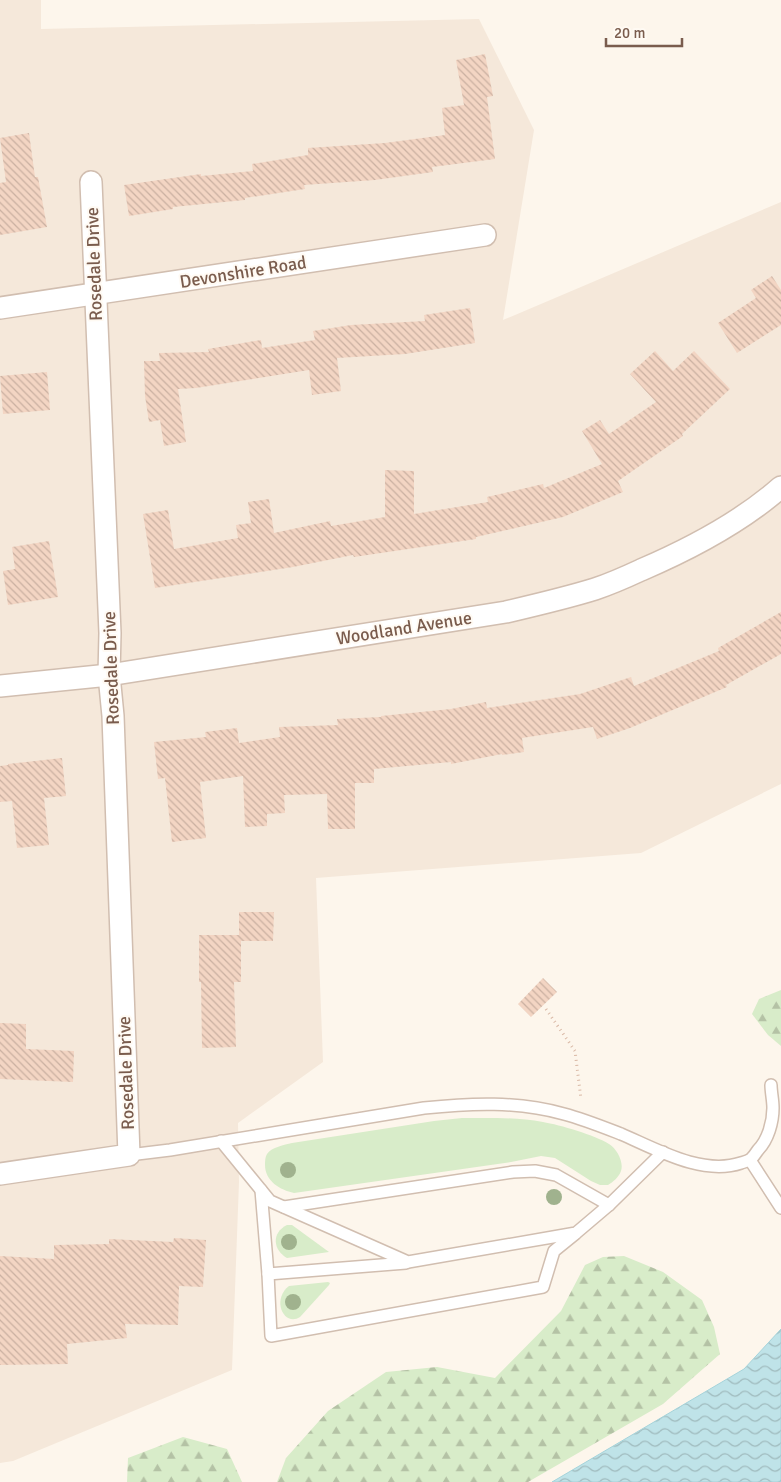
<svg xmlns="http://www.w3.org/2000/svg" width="781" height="1482" viewBox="0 0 781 1482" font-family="Signika,sans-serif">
<defs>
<pattern id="forest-firs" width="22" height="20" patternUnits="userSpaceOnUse" patternTransform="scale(1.25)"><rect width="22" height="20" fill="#d8ecc9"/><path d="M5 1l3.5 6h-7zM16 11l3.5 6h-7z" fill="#b4c2a5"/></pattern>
<pattern id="water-waves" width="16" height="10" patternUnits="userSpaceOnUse" patternTransform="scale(1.25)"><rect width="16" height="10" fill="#bfe3e8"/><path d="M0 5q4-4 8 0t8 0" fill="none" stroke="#a0bbbe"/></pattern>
<pattern id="building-back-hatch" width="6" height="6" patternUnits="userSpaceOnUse" patternTransform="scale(1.25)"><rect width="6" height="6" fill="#f3d5c3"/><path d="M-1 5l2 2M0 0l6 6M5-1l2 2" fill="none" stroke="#cab0a1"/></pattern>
</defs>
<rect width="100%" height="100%" fill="#fdf6ec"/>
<path fill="#f5e8da" d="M0 0H41V29L479 19 534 130 503 320 781 202V784L641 853 316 878 323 1062 238 1123 239 1182 232 1370 13 1461 0 1463Z"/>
<g fill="#d8ecc9">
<path d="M462 1118C488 1118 517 1117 543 1122 560 1125 595 1135 609 1144 617 1149 624 1162 621 1171 619 1177 613 1182 608 1185H600L591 1181 555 1158 541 1156 511 1162 294 1193C280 1190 265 1181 265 1165 265 1162 265 1157 267 1154 272 1147 284 1145 292 1143L434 1121Z"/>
<path d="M287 1225H292L329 1252 287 1258C273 1250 271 1233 287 1225Z"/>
<path d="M328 1282 330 1283 329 1285 300 1317C284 1327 271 1300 289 1286Z"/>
</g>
<g fill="url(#forest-firs)">
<path d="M781 990V1046L768 1035 752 1014 759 999Z"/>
<path d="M624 1256 663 1272 702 1300 714 1327 720 1354 663 1404 528 1482H277L286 1458 328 1411 386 1372 437 1367 495 1378 561 1311 585 1265 603 1257Z"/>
<path d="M183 1437 227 1449 242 1482H127L128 1458Z"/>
</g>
<path fill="url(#water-waves)" stroke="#a5d3da" d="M781 1329V1482H552L744 1369Z"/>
<g fill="url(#building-back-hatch)">
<path d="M485 54 493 96 487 97 495 159 432 167 433 172 375 180 304 185 305 189 245 198V200L173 207V209L129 216 124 185 201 174V176L253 171 252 164 308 155V148L385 143 445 135 442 108 464 105 456 60Z"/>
<path d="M29 133 35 177H38L47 227 0 235V183L6 182 0 138Z"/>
<path d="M772 276 781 290V325L737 353 718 323 756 298 751 290Z"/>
<path d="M470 308 475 343 405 354 337 358 341 391 312 395 309 370 196 388 178 389 186 442 164 446 160 420 149 422 145 396 144 361H160L159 353 209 352 208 349 261 340 262 348 315 340 313 331 351 325 425 321 424 315Z"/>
<path d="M655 351 673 371 694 351 730 389 682 434 683 436 618 481 623 492 563 517 476 537V539L354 557 353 555 293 567 155 588 143 514 168 510 174 549 238 538 236 525 251 523 248 502 269 499 274 533 330 521 331 526 385 517V470L414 471V514L488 502 487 497 543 484 544 488 602 464 582 431 600 420 609 434 656 402 630 374Z"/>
<path d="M47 372 50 410 3 414 0 376Z"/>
<path d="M49 541 58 597 8 605 3 571 15 569 12 547Z"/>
<path d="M781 612V654L726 685 727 687 630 728 597 739 593 727 522 738 524 752 502 755V754L451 764V762L374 769V783H355V829H328L327 794 284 795 285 813 267 814V826L245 827 243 776 200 782 206 838 172 842 165 778 158 779 154 742 206 737 205 732 237 728 239 743 280 737 279 727 338 725 337 719 381 717V716L451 709 486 702 487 708 580 694 631 677 634 686 719 651 718 648Z"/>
<path d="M62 758 66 796 44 798 49 845 17 848 12 801 0 802V766L8 765V764Z"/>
<path d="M239 912H274L273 941H241V982H234L236 1047 202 1048 201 982H199V935H239Z"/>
<path d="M543 978 557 992 531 1017 518 1004Z"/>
<path d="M0 1023 26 1024V1049L74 1051 73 1082 0 1079Z"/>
<path d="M174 1238 206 1240 203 1287 179 1286 178 1325 125 1324 127 1338 67 1344 68 1364 0 1365V1256L54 1259V1245L109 1244V1239L173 1242Z"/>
</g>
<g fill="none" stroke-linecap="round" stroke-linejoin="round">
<g stroke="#d1beb0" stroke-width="14">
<g id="service">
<path d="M221 1141 270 1201 408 1262 576 1233 609 1205 663 1152"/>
<path d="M129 1155 170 1150 424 1108C471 1103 518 1101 564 1114 583 1119 603 1127 621 1134 656 1149 702 1176 741 1163 744 1162 748 1161 751 1159 754 1156 756 1153 758 1150 768 1140 773 1122 773 1108 773 1100 771 1092 771 1085"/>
<path d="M750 1160 781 1208"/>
<path d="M261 1190 268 1274 271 1336 543 1287 554 1251 575 1234"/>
<path d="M284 1207 513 1172 535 1171 556 1175 609 1205"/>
<path d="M268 1274 406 1263"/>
</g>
</g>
<g stroke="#d1beb0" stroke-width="24">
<g id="minor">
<path d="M0 308 485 235"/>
<path d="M0 686 109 675 506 612C536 605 566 598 595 589 610 584 626 577 641 570 690 549 740 523 781 487"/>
<path d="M0 1174 129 1155 113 716 109 675 110 633 91 182"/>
</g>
</g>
<path stroke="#d9b8a5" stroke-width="3" stroke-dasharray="1 4" stroke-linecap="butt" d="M546 1009 575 1051 581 1099"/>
<use href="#service" stroke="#fff" stroke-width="11"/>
<use href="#minor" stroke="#fff" stroke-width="21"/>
</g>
<g fill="#a0b28e">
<circle cx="288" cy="1170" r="8"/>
<circle cx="554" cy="1197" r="8"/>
<circle cx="289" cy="1242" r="8"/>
<circle cx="293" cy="1302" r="8"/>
</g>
<g text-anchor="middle" stroke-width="4" stroke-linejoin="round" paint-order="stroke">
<g font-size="18" fill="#7a5c4d" stroke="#fffaf3">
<text transform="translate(94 264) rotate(-92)" y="6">Rosedale Drive</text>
<text transform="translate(243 272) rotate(-9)" y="6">Devonshire Road</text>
<text transform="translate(404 628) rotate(-9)" y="6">Woodland Avenue</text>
<text transform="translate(111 668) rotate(-92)" y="6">Rosedale Drive</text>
<text transform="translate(126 1073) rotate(-92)" y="6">Rosedale Drive</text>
</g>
</g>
<path d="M606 38v8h76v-8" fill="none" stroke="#7a5c4d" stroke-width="2.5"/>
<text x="614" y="38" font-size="15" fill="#7a5c4d" stroke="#fffaf3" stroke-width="4" paint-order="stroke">20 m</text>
</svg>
